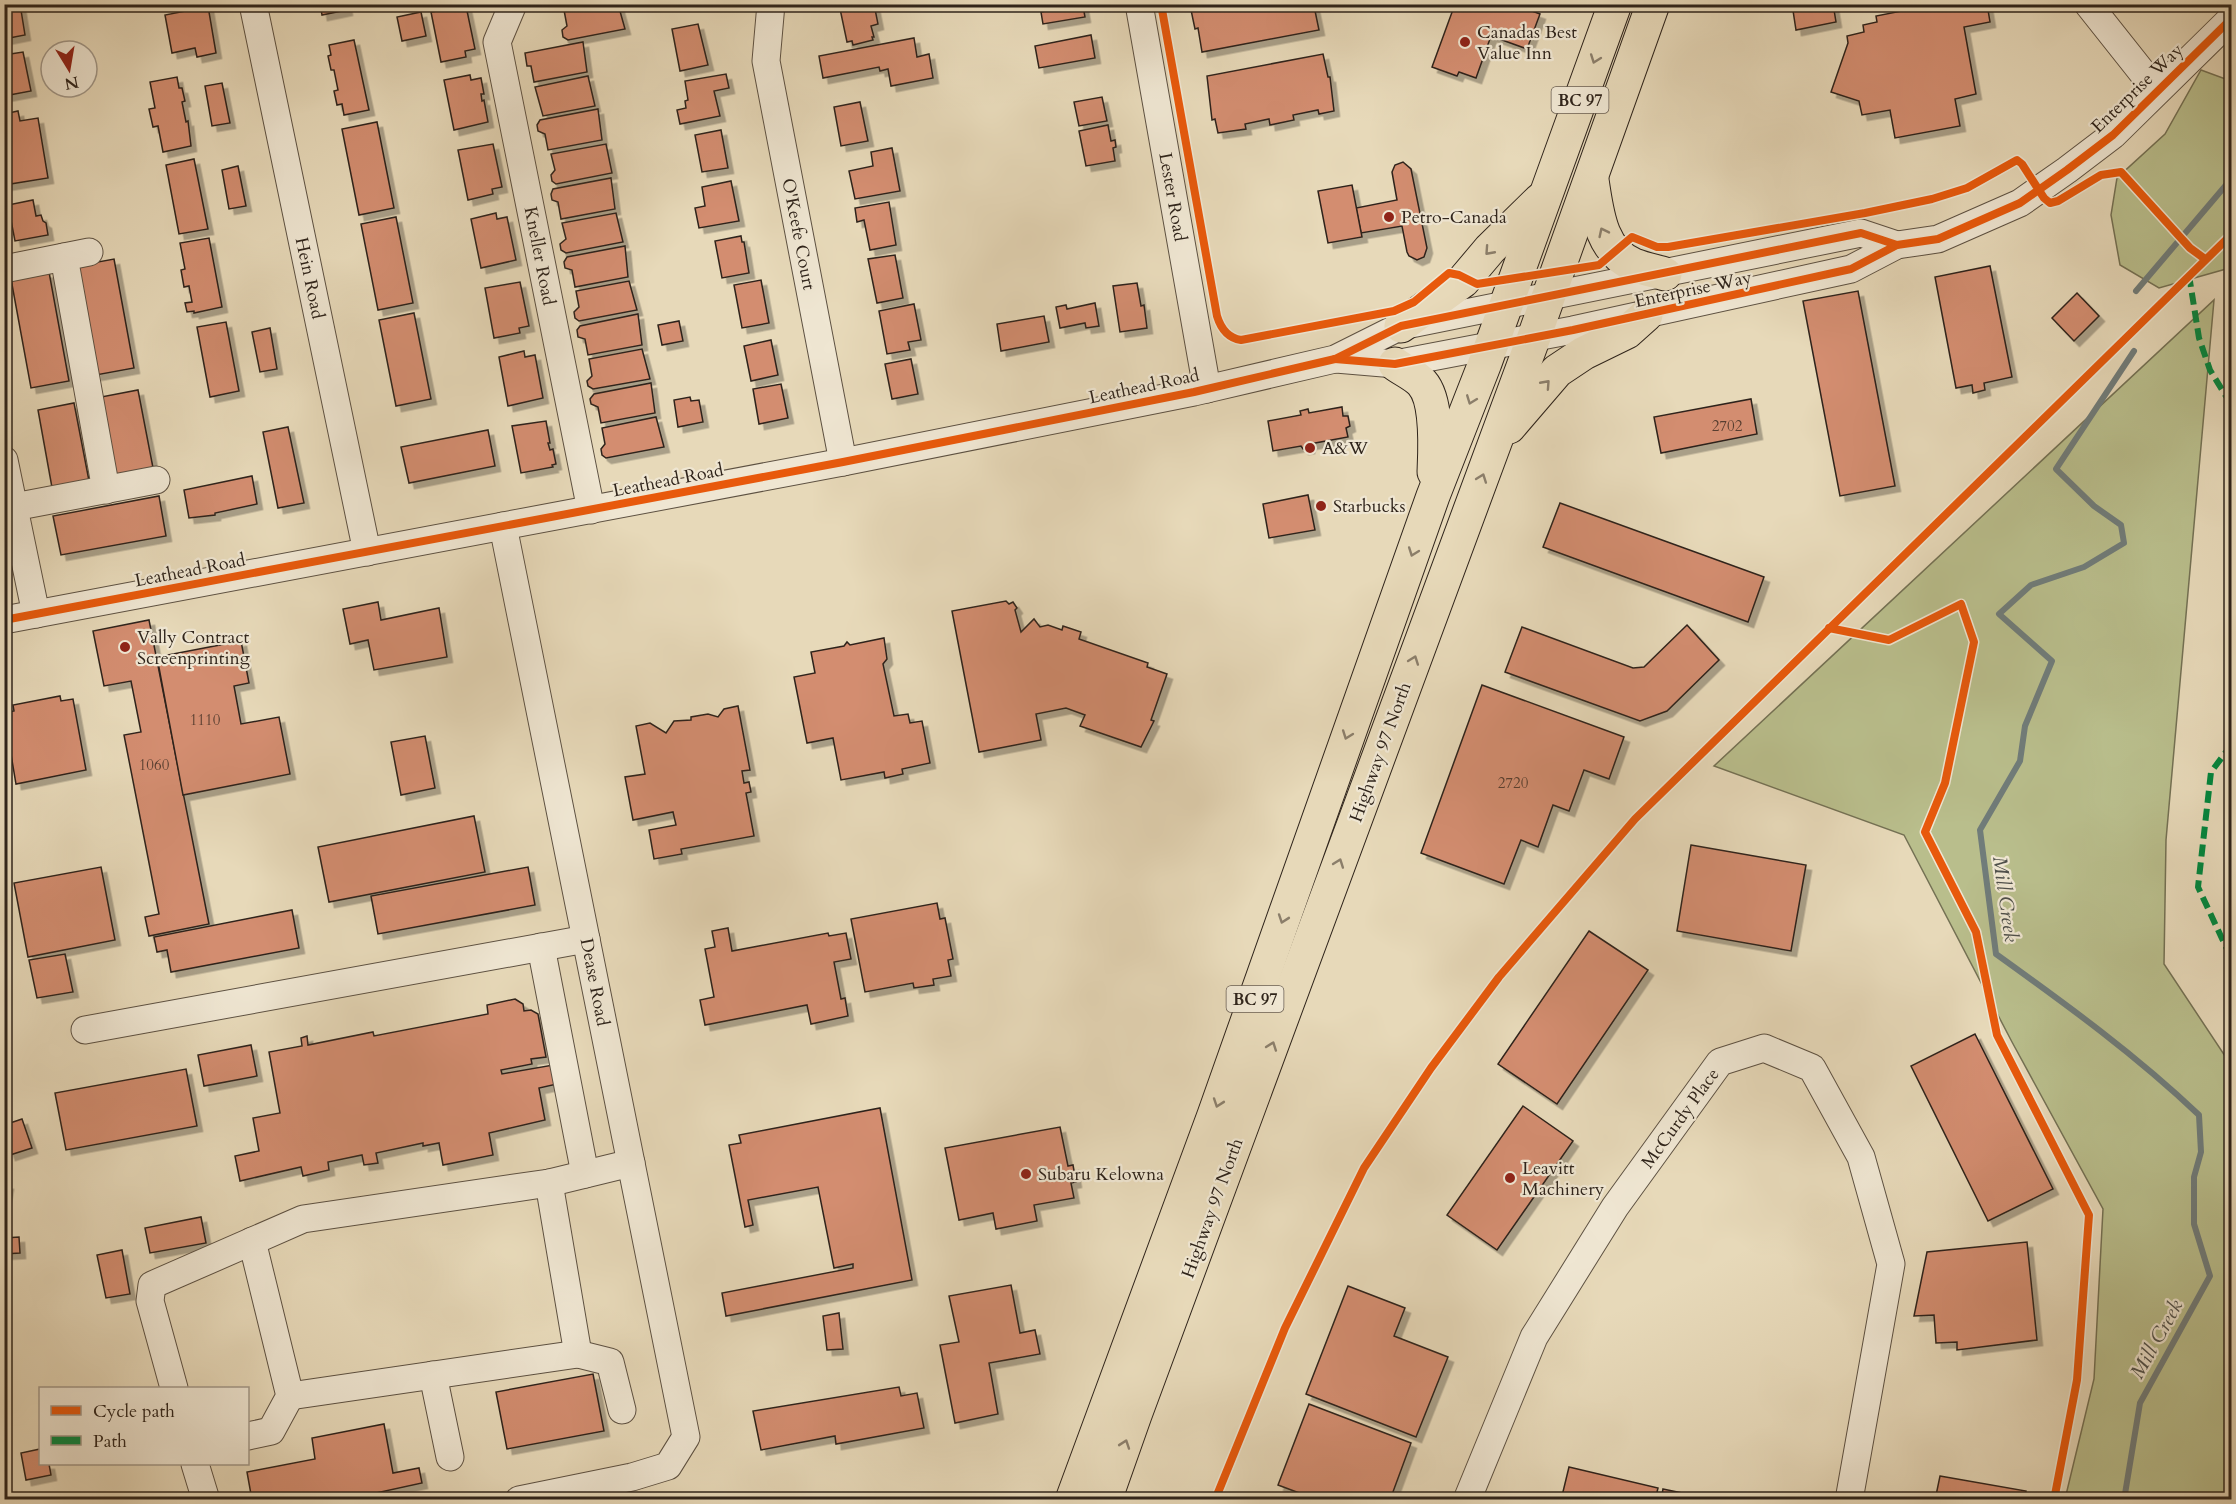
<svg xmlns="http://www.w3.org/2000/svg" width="2236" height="1504" viewBox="0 0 2236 1504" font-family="Cardo,serif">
<defs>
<filter id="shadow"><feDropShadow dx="5.5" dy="5.5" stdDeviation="0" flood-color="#0004"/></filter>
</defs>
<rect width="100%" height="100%" fill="#e7d9b9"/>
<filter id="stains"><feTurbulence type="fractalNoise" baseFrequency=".00333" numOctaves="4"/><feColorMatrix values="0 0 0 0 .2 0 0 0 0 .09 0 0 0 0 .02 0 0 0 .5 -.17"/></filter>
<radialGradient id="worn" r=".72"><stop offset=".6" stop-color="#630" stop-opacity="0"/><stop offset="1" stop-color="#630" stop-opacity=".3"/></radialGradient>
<g fill="#b9be8c" stroke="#747154" stroke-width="1.5">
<path d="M2201 70 2231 81V265L2226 269 2159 288 2120 265 2111 215 2117 178 2165 134Z"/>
<path d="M2214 300 2166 840 2164 964 2231 1065V1499H2065L2094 1379 2103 1209 2012 1042 1904 835 1714 766Z"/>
</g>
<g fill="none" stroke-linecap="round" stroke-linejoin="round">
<g stroke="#707c7a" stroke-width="6">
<path d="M2136 291 2232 178"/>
<path d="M2124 1500 2140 1403 2210 1276 2194 1224V1177L2201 1152 2199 1115C2136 1055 2067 1005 1996 954L1980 830 2020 761 2025 726 2052 661 1999 614 2031 585 2084 567 2124 543 2121 525 2094 506 2056 469 2134 351"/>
</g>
</g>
<g fill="#d38d70" stroke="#2f241b" stroke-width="1.5" filter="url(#shadow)">
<path d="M4 4H20L25 35 4 39Z"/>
<path d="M185 4 208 6 216 53 197 57 195 48 172 53 165 15 186 11Z"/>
<path d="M320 4H346L347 10 322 15Z"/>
<path d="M592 4H618L625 29 568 40 563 37 562 30 567 26 564 10Z"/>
<path d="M839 4H874L878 24 871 26 874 37H872L873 40 853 45 852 41 847 42Z"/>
<path d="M1059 4H1085L1083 6 1085 17 1043 24 1041 12 1059 8Z"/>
<path d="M1193 4H1316L1314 6 1319 30 1202 52 1198 28 1195 29 1191 10 1194 9Z"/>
<path d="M1455 4H1513L1540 14 1527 49 1491 36 1476 78 1459 72 1457 76 1432 67Z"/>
<path d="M1792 4H1833L1836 22 1796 30Z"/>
<path d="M1937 4H1987L1990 22 1964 27 1976 94 1955 99 1960 126 1895 138 1890 110 1862 115 1859 101 1831 92 1848 43 1847 36 1864 32 1863 25 1877 22 1876 16Z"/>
<path d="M466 6 475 49 465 51 466 57 441 62 431 12Z"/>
<path d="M421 12 426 36 402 41 397 17Z"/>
<path d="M698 24 708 65 680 71 672 29Z"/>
<path d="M1091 35 1095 58 1039 68 1035 46Z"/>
<path d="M914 38 917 57 929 54 933 78 891 86 888 69 880 71 879 67 823 78 819 56Z"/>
<path d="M354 40 369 110 344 115 342 104 337 105 334 91 338 90 334 70H331L328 56 331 55 329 45Z"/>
<path d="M583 42 587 72 534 82 531 66H527L525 53Z"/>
<path d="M23 52 31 91 4 96V55Z"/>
<path d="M1323 54 1328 77H1330L1334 111 1319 114 1318 110 1293 115 1294 120 1270 125 1269 119 1245 124 1246 129 1218 133 1215 119 1212 120 1207 76Z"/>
<path d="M726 74 729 88 714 91 720 116 680 124 677 110 686 108 685 101 688 100 685 81Z"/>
<path d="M470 75 471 80 481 78 484 94H481L482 101 484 100 488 122 454 130 444 80Z"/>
<path d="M588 76 595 106 543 116 535 87Z"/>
<path d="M177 77 179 88H182L185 101 182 102 186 122 188 121 191 146 163 152 158 126 153 127 149 109 155 108 150 82Z"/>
<path d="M222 83 230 123 212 126 205 86Z"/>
<path d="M1102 97 1107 121 1079 126 1074 102Z"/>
<path d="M860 102 868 141 841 146 834 107Z"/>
<path d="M598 109 602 140 548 150 545 134 538 131 537 125 540 120Z"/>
<path d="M18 111 20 121 38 118 48 178 4 185V114Z"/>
<path d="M377 122 394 208 359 215 342 129Z"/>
<path d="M1108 125 1111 141 1115 140 1116 147 1113 148 1115 161 1086 166 1079 131Z"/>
<path d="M721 130 728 168 702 172 695 135Z"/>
<path d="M493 144 502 187 492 189 493 194 468 200 458 150Z"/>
<path d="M606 144 612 173 556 184 552 181 551 175 555 170 551 154Z"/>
<path d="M892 148 900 191 855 199 849 171 873 166 871 152Z"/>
<path d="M194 159 208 229 179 234 166 165Z"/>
<path d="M1403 162 1411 169 1427 248 1424 257 1417 260 1409 256 1407 252 1402 226 1361 233 1356 208 1397 200 1392 172 1395 165Z"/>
<path d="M238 166 246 206 229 209 222 170Z"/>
<path d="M611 178 615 209 561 219 558 202 552 200 551 194 553 189Z"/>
<path d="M731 181 739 221 699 228 695 208 705 206 702 187Z"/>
<path d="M1352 185 1362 237 1328 243 1318 191Z"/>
<path d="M33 200 36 216 41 215 43 221 46 223 48 235 15 241 8 205Z"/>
<path d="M889 202 896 245 870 250 864 220 857 222 855 208Z"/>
<path d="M496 213 497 219 507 217 516 260 481 268 471 219Z"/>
<path d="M616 213 623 242 566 253 561 250 560 244 566 239 562 223Z"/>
<path d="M396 217 413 303 378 310 361 224Z"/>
<path d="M741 236 742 242H744L749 273 722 278 715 241Z"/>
<path d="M209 238 222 307 194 313V311L187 312 185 303 192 302 189 286 184 287 181 270 185 269 180 243Z"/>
<path d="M625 246 628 277 575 287 572 270 565 268 564 262 567 257Z"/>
<path d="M895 255 903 298 877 303 868 259Z"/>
<path d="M114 259 134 368 96 375 76 266Z"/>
<path d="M1990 266 2012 377 1984 383 1985 390 1973 393 1972 385 1956 388 1935 277Z"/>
<path d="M49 272 69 381 31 388 11 279Z"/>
<path d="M761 280 769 323 742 328 734 285Z"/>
<path d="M629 281 637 310 579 321 575 318 574 312 579 307 576 291Z"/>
<path d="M520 282 529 326 519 328 520 333 494 338 485 288Z"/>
<path d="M1137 283 1141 306 1144 305 1147 328 1120 332 1113 286Z"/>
<path d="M1858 291 1895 486 1840 496 1803 301Z"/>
<path d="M2077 293 2099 316 2074 341 2052 318Z"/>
<path d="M1095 303 1099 326 1086 328 1085 323 1060 328 1056 307 1066 305 1067 309Z"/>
<path d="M914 304 921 340 908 342 910 350 887 354 879 311Z"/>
<path d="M414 313 431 399 396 406 379 320Z"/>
<path d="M638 314 642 345 588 355 585 339 578 337 577 330 580 326Z"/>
<path d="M1044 316 1049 342 1001 351 997 324Z"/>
<path d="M679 321 683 341 662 345 658 325Z"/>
<path d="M226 322 239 391 210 397 197 327Z"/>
<path d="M270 328 277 369 260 372 252 332Z"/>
<path d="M771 340 778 375 751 381 744 346Z"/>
<path d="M642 349 650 379 593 389 588 386 587 381 592 376 589 359Z"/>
<path d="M524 351 525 357 535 355 543 398 508 406 499 357Z"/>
<path d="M911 359 918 394 892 399 885 364Z"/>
<path d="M651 383 655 413 601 423 598 407 591 404 590 399 594 394Z"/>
<path d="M781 384 788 418 759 424 753 389Z"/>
<path d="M138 390 154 473 117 480 101 397Z"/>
<path d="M690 397 691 401 699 400 703 422 678 427 674 400Z"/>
<path d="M1751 399 1757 434 1661 453 1654 417Z"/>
<path d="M74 403 90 486 53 493 38 410Z"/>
<path d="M1342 407 1343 416H1348L1350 426 1346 428 1348 437 1310 444 1309 448 1303 449 1301 446 1273 451 1268 421 1301 415 1300 411 1308 409 1309 413Z"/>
<path d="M656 417 664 447 606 458 602 455 601 449 605 444 602 428Z"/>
<path d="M546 421 550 443H548L550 450 553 449 556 464 552 465 553 467 521 473 512 426Z"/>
<path d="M288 427 304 503 278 508 263 432Z"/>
<path d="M488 430 495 466 409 483 401 447Z"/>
<path d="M252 476 257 504 215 513V515L189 518 184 490Z"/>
<path d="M1308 495 1315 530 1269 538 1263 504Z"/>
<path d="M159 496 166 536 61 555 53 516Z"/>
<path d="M1560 503 1764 577 1748 622 1543 547Z"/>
<path d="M1006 601 1009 604 1013 602 1017 608 1015 610 1021 632 1034 619 1040 627 1048 625 1062 630 1063 626 1081 632 1079 639 1148 663 1147 667 1167 674 1151 720 1154 721 1141 747 1080 726 1085 715 1066 708 1036 714 1041 740 979 752 952 611Z"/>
<path d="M378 602 381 620 439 608 447 657 374 670 368 640 350 644 343 609Z"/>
<path d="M149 620 209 924 149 936 145 917 159 914 124 735 141 732 131 681 104 686 93 631Z"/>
<path d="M1687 625 1719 660 1667 711 1640 721 1505 672 1522 627 1633 668 1644 667Z"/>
<path d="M884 638 887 659 883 664 894 716 908 714 910 723 922 721 930 763 902 769 903 774 885 778 884 772 841 780 833 738 807 743 794 677 815 673 811 652 844 646 847 642 850 645Z"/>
<path d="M241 641 249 683 234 686 241 724 279 717 290 774 183 795 157 657Z"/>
<path d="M1482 685 1624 737 1609 779 1584 770 1569 811 1553 805 1538 847 1521 840 1504 884 1421 853Z"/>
<path d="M60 696 61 701 73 699 86 770 16 784 4 713 14 711 13 705Z"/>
<path d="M738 706 750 770 742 771 744 783 749 782 751 792 746 793 754 836 681 849 682 854 654 859 649 830 676 825 673 812 633 820 625 777 645 774 636 726 650 723 666 733 674 721 691 720V717L708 714 718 717 724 709Z"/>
<path d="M425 736 435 788 401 795 391 742Z"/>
<path d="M474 816 485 872 329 902 318 847Z"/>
<path d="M1691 845 1806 865 1791 951 1677 931Z"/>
<path d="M101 867 115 940 28 957 14 883Z"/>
<path d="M528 867 535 905 378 934 371 896Z"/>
<path d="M937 903 940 919 945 918 953 959 948 960 951 976 933 979 934 985 914 988 913 983 865 992 851 919Z"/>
<path d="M292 910 299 948 171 972 167 950 157 952 154 937Z"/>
<path d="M728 928 732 951 828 933 829 936 846 933 851 959 834 962 841 999 845 998 848 1016 811 1024 807 1005 705 1025 700 1000 714 997 705 949 715 947 712 931Z"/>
<path d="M1589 931 1648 970 1557 1104 1498 1064Z"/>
<path d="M65 954 73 992 37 998 29 960Z"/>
<path d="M515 999 523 1004 524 1011 531 1010 538 1014 546 1057 531 1059 532 1064 501 1070 502 1074 553 1065 557 1084 539 1088 545 1120 489 1133 493 1155 443 1165 439 1143 423 1146V1143L376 1153 378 1163 364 1165 362 1155 328 1162 329 1170 303 1176 301 1167 240 1181 235 1156 259 1151 253 1118 280 1113 269 1052 302 1046 301 1038 307 1036 308 1045 373 1032 374 1036 488 1014 487 1005Z"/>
<path d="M1975 1034 2053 1189 1988 1221 1911 1066Z"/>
<path d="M251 1045 257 1076 204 1086 198 1055Z"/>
<path d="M186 1069 197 1126 66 1150 55 1093Z"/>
<path d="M1523 1106 1573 1141 1497 1250 1447 1215Z"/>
<path d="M880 1108 912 1280 726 1316 722 1293 853 1268V1264L834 1268 818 1187 748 1200 753 1225 745 1227 729 1145 741 1143 739 1135Z"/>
<path d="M22 1119 32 1148 10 1155 4 1139V1125Z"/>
<path d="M1060 1127 1068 1166 1073 1165 1076 1182 1071 1183 1074 1198 1034 1205 1037 1221 996 1229 993 1213 959 1220 945 1148Z"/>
<path d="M4 1184H8L4 1207Z"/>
<path d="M201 1217 206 1243 150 1253 145 1228Z"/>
<path d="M19 1237 20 1253 4 1254V1238Z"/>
<path d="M2027 1242 2037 1340 1957 1350V1342L1936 1343 1934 1315 1914 1316 1927 1252Z"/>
<path d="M122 1250 130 1294 106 1298 97 1255Z"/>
<path d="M1011 1285 1020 1333 1035 1330 1040 1354 989 1363 998 1414 955 1423 940 1345 959 1342 949 1296Z"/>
<path d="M1348 1286 1405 1308 1394 1336 1448 1357 1416 1437 1306 1394Z"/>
<path d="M839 1313 843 1349 827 1350 823 1316Z"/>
<path d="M593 1374 604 1431 507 1449 496 1392Z"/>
<path d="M899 1387 901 1396 917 1393 924 1428 836 1444 835 1436 761 1450 753 1411Z"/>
<path d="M1309 1404 1411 1443 1390 1500H1318L1278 1485Z"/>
<path d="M384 1424 393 1473 419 1468 422 1483 344 1500H252L247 1472 315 1459 312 1438Z"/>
<path d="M40 1449V1464H49L51 1475 26 1480 21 1453Z"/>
<path d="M1569 1467 1658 1488 1655 1500H1561Z"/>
<path d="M1940 1476 2026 1491 2024 1500H1935Z"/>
<path d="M1663 1489 1716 1500H1661Z"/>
</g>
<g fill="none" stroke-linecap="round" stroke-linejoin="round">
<g stroke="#5d5142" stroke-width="29">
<g id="minor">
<path d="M253 4 367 552"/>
<path d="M513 4 497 42 591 510"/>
<path d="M771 4 766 61 843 462"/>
<path d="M1139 4 1207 389"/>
<path d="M2088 4 2157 91"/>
<path d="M64 257 106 490"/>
<path d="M4 269 89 252"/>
<path d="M1336 359 1395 364 1573 330 1851 269 1897 245 1938 239 2020 203 2067 170 2113 135 2232 18"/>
<path d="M4 460 36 614"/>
<path d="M14 507 156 480"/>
<path d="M503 526 686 1437 668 1466 632 1477 519 1500"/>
<path d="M4 620 843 462 1194 392 1335 359 1401 326 1861 233 1897 245"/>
<path d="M541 947 585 1174"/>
<path d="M85 1030 586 939"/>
<path d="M549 1183 578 1354"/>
<path d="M433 1375 450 1457"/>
<path d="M174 1388 150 1301 152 1285 303 1219 549 1183 631 1163"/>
<path d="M290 1396 578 1354 610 1362 622 1410"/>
<path d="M248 1436 271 1431 290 1396 252 1241"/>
<path d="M195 1464 206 1500"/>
<path d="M1467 1500 1534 1337 1615 1207 1720 1062 1764 1048 1812 1068 1861 1157 1891 1264 1849 1500"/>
</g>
</g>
<g stroke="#2f241b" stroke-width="35">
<g id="highway">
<path d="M1592 180C1597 211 1600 251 1634 265 1644 269 1655 271 1665 274"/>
<path d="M1401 326 1463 281 1490 249 1540 200"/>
<path d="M1395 364C1403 370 1416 376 1422 383 1438 401 1435 449 1434 472"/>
<path d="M1509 427 1557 371 1584 353 1627 332 1646 315"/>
<path d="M1072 1500 1214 1115 1433 496 1485 363 1615 4"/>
<path d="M1105 1500 1135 1415 1534 337 1653 4"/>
</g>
</g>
<use href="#minor" stroke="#efe6d2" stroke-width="27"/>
<use href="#highway" stroke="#e7d9b9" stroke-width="33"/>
<g stroke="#00873e" stroke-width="6" stroke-dasharray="12 6" stroke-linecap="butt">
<path d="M2189 275 2199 338 2210 370 2232 406"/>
<path d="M2232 744 2211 772 2198 887 2232 960"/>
</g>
<g stroke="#efe6d2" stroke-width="11">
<g id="cycleway">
<path d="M1161 4 1217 316C1221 329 1228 338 1241 340L1394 311 1414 302 1449 273 1459 275 1477 284 1599 265 1632 237 1657 247H1668L1865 213 1932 199 1967 188 2017 160 2022 164 2044 198 2050 203 2058 201 2101 175 2121 172 2190 248 2205 259"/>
<path d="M1335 359 1395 364 1573 330 1851 269 1897 245 1938 239 2020 203 2067 170 2113 135 2232 18"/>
<path d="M4 620 843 462 1194 392 1335 359 1401 326 1861 233 1897 245"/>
<path d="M1829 628 1889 640 1961 604 1974 642 1945 783 1925 832 1976 932 1997 1035 2089 1215 2077 1380 2054 1500"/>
<path d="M1215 1500 1285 1328 1364 1168 1431 1068 1499 977 1635 819 2232 234"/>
</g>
</g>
<use href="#cycleway" stroke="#e8590c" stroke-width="8"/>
</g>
<defs><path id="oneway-chevron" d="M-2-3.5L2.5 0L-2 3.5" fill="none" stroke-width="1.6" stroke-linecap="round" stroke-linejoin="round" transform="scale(1.5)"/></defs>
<g stroke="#8b7e6a">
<use href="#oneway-chevron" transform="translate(1595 59) rotate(110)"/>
<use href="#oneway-chevron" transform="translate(1603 232) rotate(-116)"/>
<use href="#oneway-chevron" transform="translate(1489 251) rotate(132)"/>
<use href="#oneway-chevron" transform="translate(1546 384) rotate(-48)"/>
<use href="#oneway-chevron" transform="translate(1471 400) rotate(111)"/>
<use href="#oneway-chevron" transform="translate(1482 478) rotate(-70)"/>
<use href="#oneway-chevron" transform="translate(1413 552) rotate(110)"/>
<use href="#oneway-chevron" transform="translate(1414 660) rotate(-70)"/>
<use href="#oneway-chevron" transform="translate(1347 735) rotate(110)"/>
<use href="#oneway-chevron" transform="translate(1339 863) rotate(-70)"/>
<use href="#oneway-chevron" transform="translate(1283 919) rotate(109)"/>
<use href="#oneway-chevron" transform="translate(1272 1046) rotate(-70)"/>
<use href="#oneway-chevron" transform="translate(1218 1103) rotate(109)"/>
<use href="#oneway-chevron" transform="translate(1125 1444) rotate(-71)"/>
</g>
<g fill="#8f2418" stroke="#efe6d2" stroke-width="2">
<circle cx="1465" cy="42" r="6"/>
<circle cx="1389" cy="217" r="6"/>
<circle cx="1310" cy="448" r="6"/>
<circle cx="1321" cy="506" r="6"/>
<circle cx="125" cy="647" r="6"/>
<circle cx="1026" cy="1174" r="6"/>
<circle cx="1510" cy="1178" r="6"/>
</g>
<g text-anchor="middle" stroke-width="4.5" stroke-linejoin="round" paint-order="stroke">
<g font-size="15" fill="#583e30">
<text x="1727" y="431">2702</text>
<text x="205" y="725">1110</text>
<text x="154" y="770">1060</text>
<text x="1513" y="788">2720</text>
</g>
<g fill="#efe6d2" stroke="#695e52" stroke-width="1.5">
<rect x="1551.5" y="87" width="57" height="26" rx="4.5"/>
<rect x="1226.5" y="986" width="57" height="26" rx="4.5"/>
</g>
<g font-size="16" font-weight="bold" fill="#2f241b">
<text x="1580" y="106">BC 97</text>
<text x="1255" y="1005">BC 97</text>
</g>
<g font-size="18" fill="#2f241b" stroke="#efe6d2" text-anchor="start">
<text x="1477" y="38">Canadas Best<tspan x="1477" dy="21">Value Inn</tspan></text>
<text x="1401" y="223">Petro-Canada</text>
<text x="1322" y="454">A&amp;W</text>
<text x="1333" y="512">Starbucks</text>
<text x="137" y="643">Vally Contract<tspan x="137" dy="21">Screenprinting</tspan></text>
<text x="1522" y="1174">Leavitt<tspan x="1522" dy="21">Machinery</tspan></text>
<text x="1038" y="1180">Subaru Kelowna</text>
</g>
<g font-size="18" fill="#2f241b" stroke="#efe6d2">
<text transform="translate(2137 88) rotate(-44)" y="6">Enterprise Way</text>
<text transform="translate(1173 197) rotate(80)" y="6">Lester Road</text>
<text transform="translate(799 234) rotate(79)" y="6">O'Keefe Court</text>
<text transform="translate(540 256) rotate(79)" y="6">Kneller Road</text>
<text transform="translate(310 278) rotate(78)" y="6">Hein Road</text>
<text transform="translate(1693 289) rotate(-12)" y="6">Enterprise Way</text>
<text transform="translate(1144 386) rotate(-12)" y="6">Leathead Road</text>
<text transform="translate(668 480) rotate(-11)" y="6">Leathead Road</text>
<text transform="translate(190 570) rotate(-11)" y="6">Leathead Road</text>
<text transform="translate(1380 752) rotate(-70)" y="6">Highway 97 North</text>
<text transform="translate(595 982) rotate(79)" y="6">Dease Road</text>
<text transform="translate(1680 1118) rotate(-54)" y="6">McCurdy Place</text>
<text transform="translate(1212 1208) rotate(-70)" y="6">Highway 97 North</text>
</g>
<g font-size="20" font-style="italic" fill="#4f504b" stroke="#efe6d2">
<text transform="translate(2006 899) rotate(82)" y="7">Mill Creek</text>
<text transform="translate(2156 1339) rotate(-61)" y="7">Mill Creek</text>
</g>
</g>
<rect width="2236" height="1504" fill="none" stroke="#e7d9b9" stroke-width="24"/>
<rect x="6" y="6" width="2224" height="1492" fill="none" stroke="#2f241b" stroke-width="3"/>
<rect x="12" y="12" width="2212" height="1480" fill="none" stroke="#2f241b" stroke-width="1.5"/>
<rect x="39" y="1387" width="210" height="78" fill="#efe6d2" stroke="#a29889" stroke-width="1.5"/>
<rect x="51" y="1406" width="30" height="9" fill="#e8590c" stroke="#a29889" stroke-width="1.5"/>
<text x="93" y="1417" font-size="18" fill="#2f241b">Cycle path</text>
<rect x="51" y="1436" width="30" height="9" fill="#00873e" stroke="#a29889" stroke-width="1.5"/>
<text x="93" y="1447" font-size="18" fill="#2f241b">Path</text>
<g transform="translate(69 69) rotate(169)"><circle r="28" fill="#efe6d2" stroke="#a29889" stroke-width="1.5"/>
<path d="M0-4.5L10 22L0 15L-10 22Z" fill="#8f2418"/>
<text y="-9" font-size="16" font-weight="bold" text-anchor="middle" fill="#2f241b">N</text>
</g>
<rect width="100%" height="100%" filter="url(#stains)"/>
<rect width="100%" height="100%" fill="url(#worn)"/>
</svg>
